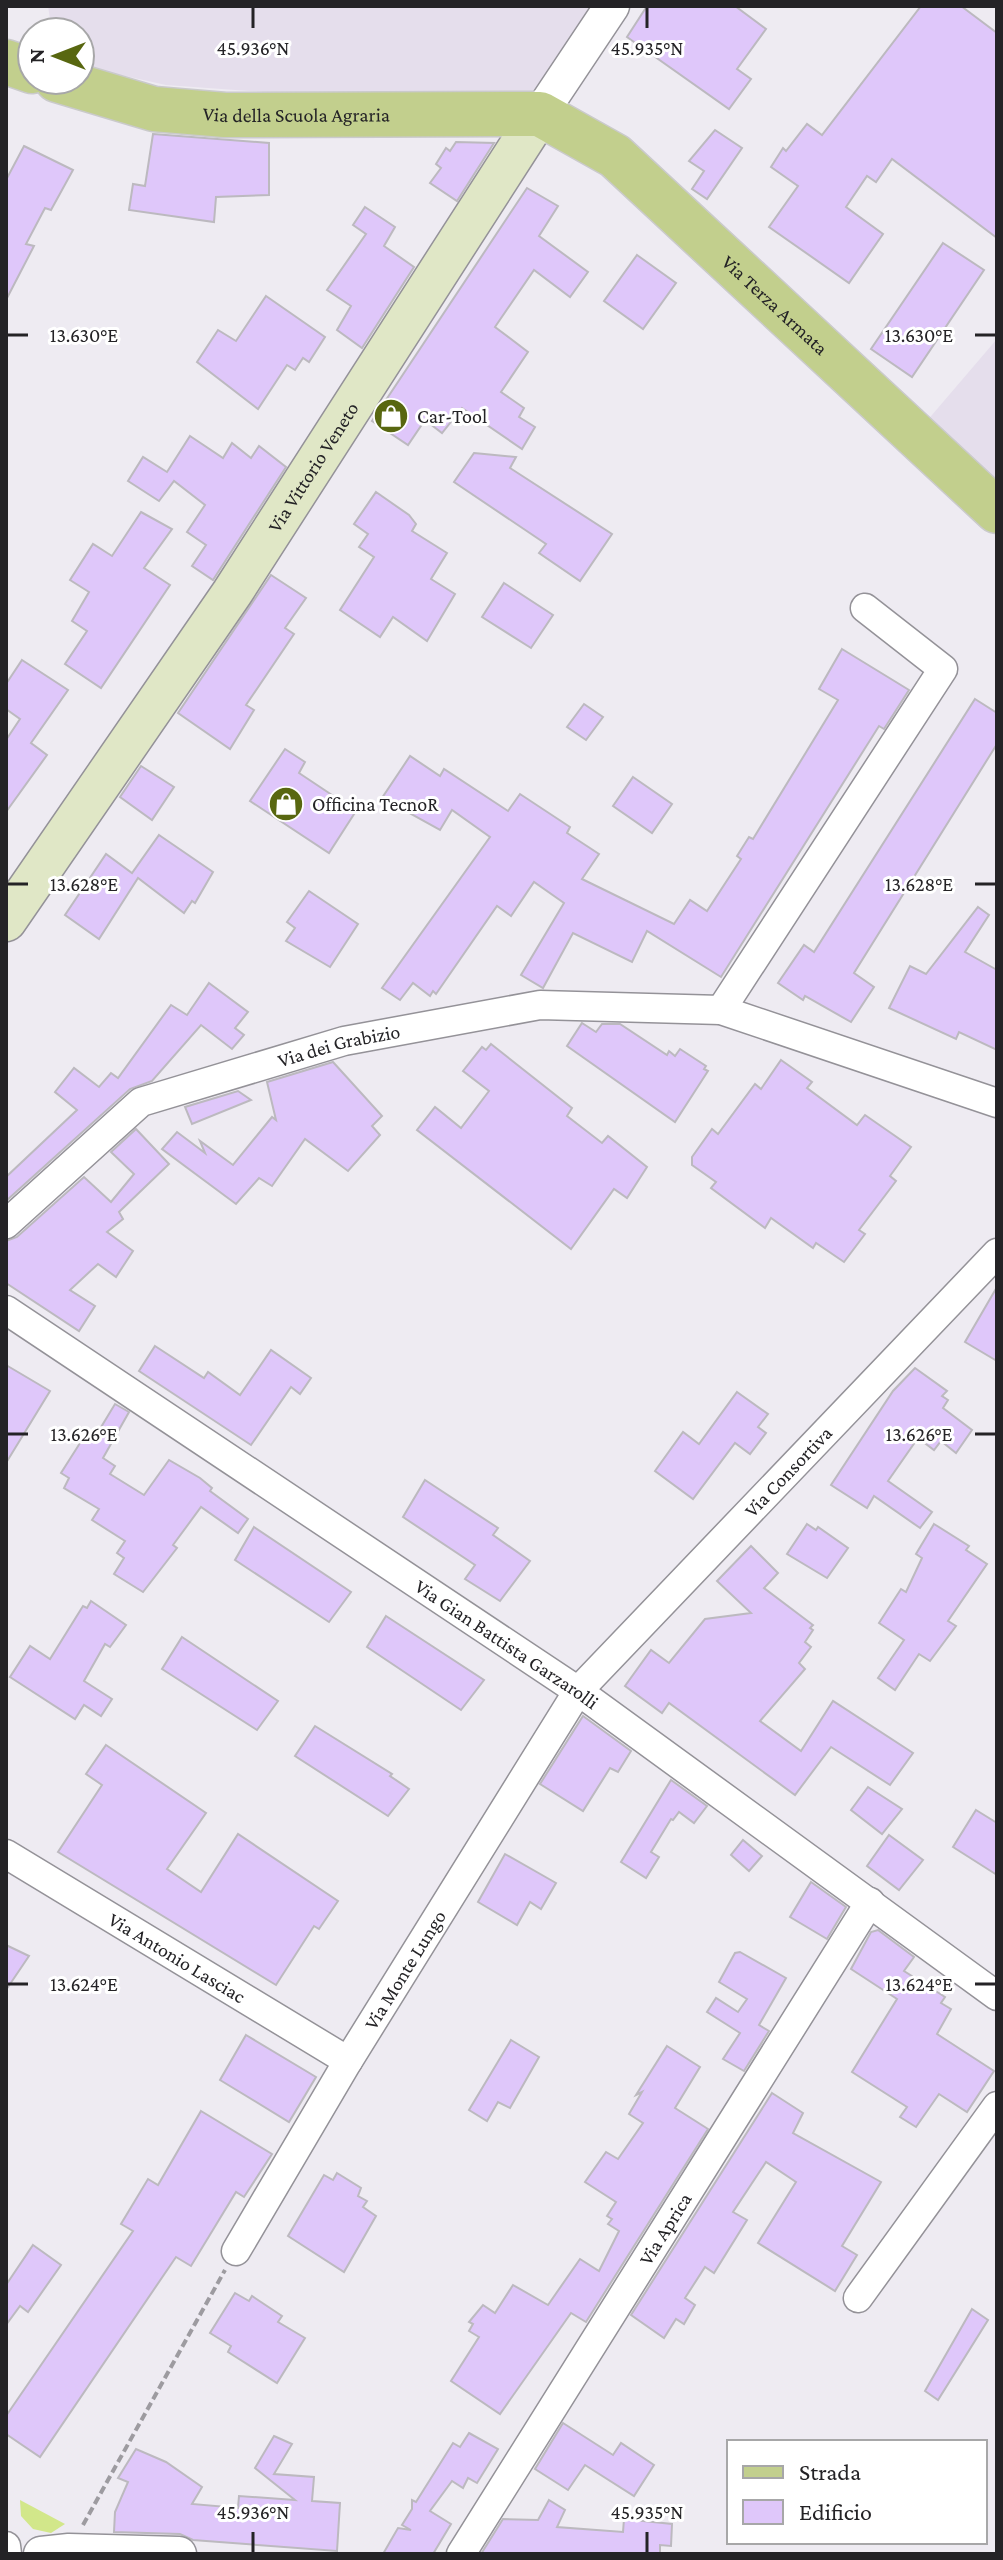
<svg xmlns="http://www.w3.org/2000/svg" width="1003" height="2560" viewBox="0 0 1003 2560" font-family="'Crimson Pro',serif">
<rect width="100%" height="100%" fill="#eeebf2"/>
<g fill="#e5deec">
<path d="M48 6H595L532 98 293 94 166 85 80 66V32H52Z"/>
<path d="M997 339V489L926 422Z"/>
</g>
<path fill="#d2e78a" d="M20 2500 65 2524 51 2533 33 2529 21 2516Z"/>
<g fill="#dfc7fa" stroke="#bcb9bf" stroke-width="2">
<path d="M647 6H735L766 29 737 69 751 79 729 109 627 37Z"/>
<path d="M921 6H961L997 33V238L892 159 876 182 867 176 846 207 883 234 849 283 769 227 798 186 771 167 783 148 786 151 807 124 822 135Z"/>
<path d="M715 130 742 148 707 199 692 189 704 171 689 161Z"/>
<path d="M153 134 269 143V195L216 197 214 222 129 210 133 184 145 186Z"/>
<path d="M456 142 494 143 457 201 430 183 441 168 436 164 446 148 450 151Z"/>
<path d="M24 146 73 170 51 210 45 208 26 244 34 246 6 300V180Z"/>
<path d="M527 188 558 206 539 236 588 272 570 297 534 270 495 327 528 352 501 392 524 408 519 417 535 427 522 449 462 408 442 433 425 420 408 445 372 421Z"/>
<path d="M365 207 395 227 384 246 414 267 362 348 337 330 351 306 327 290 366 234 353 225Z"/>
<path d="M943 243 984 270 912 377 871 349Z"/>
<path d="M637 255 676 283 643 329 604 301Z"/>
<path d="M266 296 325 337 309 362 303 358 295 370 287 365 258 409 197 362 218 330 236 341Z"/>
<path d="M190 436 223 458 232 443 251 458 259 446 286 467 213 580 192 566 206 545 187 532 205 505 174 481 159 501 128 481 143 457 167 472Z"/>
<path d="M474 453 516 457 510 468 612 534 580 581 539 553 546 544 454 482Z"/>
<path d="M376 492 409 515 416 524 412 531 447 553 431 579 455 594 427 641 393 617 380 637 340 610 374 557 359 547 368 534 354 524Z"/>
<path d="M141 512 172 529 144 568 170 585 101 688 65 664 87 631 72 621 89 592 70 580 93 544 112 556Z"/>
<path d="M271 575 306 598 285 628 294 634 246 705 254 710 230 749 178 713Z"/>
<path d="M504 583 553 615 531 648 482 617Z"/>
<path d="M842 649 909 690 884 729 879 726 721 977 647 931 632 962 573 933 543 988 521 975 564 903 534 882 511 916 497 906 436 994 433 991 430 996 413 983 400 1000 382 988 490 837 452 810 440 830 382 798 410 756 440 776 444 769 508 811 520 794 570 827 567 833 599 854 582 879 674 924 690 900 707 911 741 859 737 856 749 837 753 839 838 700 819 689Z"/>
<path d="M22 660 68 690 31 743 47 755 6 812V740L20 719 6 709V684Z"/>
<path d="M975 699 997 713V744L854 973 874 987 851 1022 805 996 803 1000 778 983 804 945 814 952Z"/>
<path d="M584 704 603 717 586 740 567 727Z"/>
<path d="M285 749 305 762 299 773 356 811 329 853 250 801Z"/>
<path d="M141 766 174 787 152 820 120 797Z"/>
<path d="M633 777 672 804 652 833 613 806Z"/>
<path d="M159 835 213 872 195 903 192 901 184 913 138 878 99 939 65 915 106 854 132 873Z"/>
<path d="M309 891 358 924 330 967 286 941 295 928 287 922Z"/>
<path d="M978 907 989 915 965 952 997 970V1050L959 1032 956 1039 889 1008 910 966 926 974Z"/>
<path d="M209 983 248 1012 235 1028 244 1035 232 1049 201 1025 152 1081 130 1089 6 1201V1177L77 1110 55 1092 74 1068 99 1087 111 1073 118 1078 171 1005 187 1015Z"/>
<path d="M582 1023 596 1032 602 1024H620L667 1055 669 1051 675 1056 680 1049 706 1066 704 1069 708 1071 675 1122 567 1046Z"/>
<path d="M491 1044 572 1108 567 1116 602 1143 608 1136 647 1167 627 1198 614 1189 571 1249 417 1130 435 1107 461 1128 489 1091 463 1071 482 1047 486 1050Z"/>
<path d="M781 1060 812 1082 807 1088 857 1125 865 1115 911 1147 890 1176 896 1181 859 1230 865 1234 844 1262 816 1243 813 1248 771 1218 765 1228 711 1188 716 1182 692 1165V1157L712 1129 718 1134 755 1084 761 1089Z"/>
<path d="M333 1062 382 1116 372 1126 380 1135 348 1171 305 1139 272 1186 259 1178 236 1204 162 1149 177 1132 205 1153 200 1141 233 1165 272 1117 276 1120 267 1082Z"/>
<path d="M238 1091 251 1100 192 1124 185 1107Z"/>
<path d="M136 1129 169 1164 119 1212 123 1219 107 1232 133 1251 116 1277 98 1264 70 1290 95 1306 79 1331 6 1283V1241L17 1237 84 1177 111 1202 134 1174 111 1152Z"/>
<path d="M997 1287V1361L965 1342Z"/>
<path d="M155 1346 204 1378 208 1372 240 1395 271 1350 311 1378 300 1394 291 1387 251 1445 139 1371Z"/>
<path d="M6 1365 50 1391 6 1463Z"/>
<path d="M915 1368 947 1391 942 1396 948 1400 943 1408 972 1430 956 1453 941 1441 934 1450 918 1438 888 1481 932 1512 920 1528 874 1496 867 1508 831 1485 893 1391Z"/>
<path d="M737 1392 768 1414 758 1427 766 1433 750 1454 735 1443 693 1499 655 1471 683 1432 699 1444Z"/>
<path d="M115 1404 129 1412 103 1458 115 1466 110 1474 144 1495 169 1460 200 1478 212 1488 210 1491 248 1519 238 1533 201 1507 173 1545 177 1548 143 1592 114 1574 124 1558 117 1553 125 1541 92 1520 99 1509 64 1488 69 1478 61 1473 87 1432 95 1437Z"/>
<path d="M425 1480 498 1528 493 1535 530 1561 500 1601 465 1579 475 1565 403 1517Z"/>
<path d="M807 1524 816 1530 818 1527 848 1548 827 1578 787 1554Z"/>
<path d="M934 1524 969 1546 966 1550 987 1564 948 1621 956 1626 930 1661 919 1654 895 1690 878 1678 904 1640 879 1623 901 1589 906 1592 922 1558 916 1554Z"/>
<path d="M254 1527 351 1592 329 1622 235 1560Z"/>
<path d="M751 1546 778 1573 764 1588 813 1625 810 1628 813 1630 805 1642 811 1647 799 1663 805 1669 760 1721 801 1751 833 1701 913 1753 890 1785 831 1747 795 1795 669 1703 662 1713 625 1686 651 1650 669 1663 705 1619 751 1613 717 1581Z"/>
<path d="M91 1601 126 1625 110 1647 105 1644 84 1681 112 1699 101 1716 84 1705 75 1719 10 1677 30 1646 50 1659 83 1606 87 1608Z"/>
<path d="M386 1616 484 1680 461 1710 367 1647Z"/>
<path d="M182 1637 278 1701 257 1730 162 1669Z"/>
<path d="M583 1716 631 1751 618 1772 610 1768 583 1811 540 1784Z"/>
<path d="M315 1726 392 1774 390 1776 409 1789 388 1816 295 1756Z"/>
<path d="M106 1745 206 1813 167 1869 201 1892 238 1834 338 1901 319 1929 314 1926 276 1985 58 1852 102 1785 86 1774Z"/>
<path d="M671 1780 707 1806 694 1823 679 1812 673 1820 671 1819 651 1852 659 1857 646 1878 621 1862Z"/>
<path d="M868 1787 902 1809 882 1834 851 1810Z"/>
<path d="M976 1810 997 1823V1875L953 1847Z"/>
<path d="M889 1835 923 1860 899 1890 867 1866Z"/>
<path d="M743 1840 762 1856 749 1871 731 1855Z"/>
<path d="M505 1854 556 1883 541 1909 530 1902 517 1925 478 1902Z"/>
<path d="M811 1882 846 1907 827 1939 790 1917Z"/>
<path d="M878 1930 914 1957 904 1971 945 1997 941 2003 951 2009 937 2034 994 2071 967 2112 939 2094 916 2127 900 2117 907 2107 852 2072 897 1999 851 1969 871 1932Z"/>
<path d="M6 1945 29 1956 6 1990Z"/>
<path d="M740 1952 786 1978 759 2025 769 2031 744 2071 723 2059 740 2033 707 2012 716 1998 738 2012 747 1999 719 1982 735 1953Z"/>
<path d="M246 2035 316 2077 289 2122 220 2080Z"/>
<path d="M511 2040 539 2057 510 2108 498 2102 487 2121 469 2110Z"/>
<path d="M667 2046 700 2067 675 2108 708 2129 586 2322 571 2313 500 2414 451 2381 479 2337 469 2331 473 2324 469 2322 483 2305 495 2313 513 2285 548 2305 580 2259 599 2271 619 2231 608 2224 612 2219 607 2216 616 2202 585 2182 606 2152 618 2159 643 2123 629 2114 642 2092 636 2095Z"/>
<path d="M772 2093 803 2113 793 2133 881 2182 842 2246 857 2255 835 2291 758 2243 796 2182 766 2162 733 2212 747 2220 714 2273 705 2267 685 2298 695 2305 684 2324 676 2319 664 2338 631 2315Z"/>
<path d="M201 2111 272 2154 244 2197 236 2192 191 2266 176 2257 40 2457 6 2434V2416L133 2231 121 2224 148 2179 158 2185Z"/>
<path d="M337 2173 361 2188 358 2196 367 2201 363 2207 376 2216 344 2272 288 2236 324 2175 333 2180Z"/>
<path d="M33 2245 61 2265 28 2312 20 2306 6 2325V2285Z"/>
<path d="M235 2293 249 2301 252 2296 282 2316 278 2322 305 2338 277 2383 228 2352 231 2346 210 2333Z"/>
<path d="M972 2309 988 2320 938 2400 925 2391Z"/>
<path d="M563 2423 613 2455 621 2443 654 2465 634 2496 585 2465 568 2490 535 2469Z"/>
<path d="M469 2433 498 2449 477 2483 468 2478 463 2488 452 2481 430 2511 451 2524 433 2554H383L398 2528 411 2530 402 2525 412 2509V2500L416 2502 453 2443 460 2447Z"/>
<path d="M274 2436 292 2444 274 2474 314 2477 312 2501 340 2503 337 2551 193 2540 180 2534 114 2532 115 2512 128 2482 118 2478 136 2449 166 2462 202 2487 192 2504 238 2508 239 2496 295 2500 255 2468Z"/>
<path d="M549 2500 565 2510 557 2527 623 2532 624 2519 672 2524 671 2546 660 2545V2554H481L503 2519 538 2520Z"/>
</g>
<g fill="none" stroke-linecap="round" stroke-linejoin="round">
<g stroke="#949298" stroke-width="31">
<g id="minor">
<path d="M721 1010 943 669 865 608"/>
<path id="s1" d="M6 1224 141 1102 344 1041 540 1005 721 1010 997 1103"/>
<path id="s2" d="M6 1310 578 1691 997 1996"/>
<path id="s3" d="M6 1854 348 2061"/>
<path id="s4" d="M236 2251 348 2061 578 1691 997 1253"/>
<path d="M858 2298 997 2106"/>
<path d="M6 2546 7 2554"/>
<path id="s5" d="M461 2554 870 1902"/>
</g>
</g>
<g stroke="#949298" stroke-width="37">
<g id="tertiary">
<path d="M540 114 612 6"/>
<path d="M41 2554 69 2551 179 2554"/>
</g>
</g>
<g stroke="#949298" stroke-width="43">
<g id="secondary">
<path id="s6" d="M6 921 232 593 540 114"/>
</g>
</g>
<g stroke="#cacacb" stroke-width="47">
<g id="primary">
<path d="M6 62 32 71"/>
<path id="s7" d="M57 80 154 109 225 115 540 114 615 156 997 511"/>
</g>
</g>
<path stroke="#9d9ba0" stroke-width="4" stroke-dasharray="8 4" stroke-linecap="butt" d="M83 2525 225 2270"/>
<use href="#minor" stroke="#fff" stroke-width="28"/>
<use href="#tertiary" stroke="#fff" stroke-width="34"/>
<use href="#secondary" stroke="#e0e7c6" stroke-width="40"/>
<use href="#primary" stroke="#c2cf8d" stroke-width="44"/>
</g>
<path fill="none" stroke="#242326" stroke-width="3" d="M253 8V28M647 8V28M8 335H28M975 335H995M8 884H28M975 884H995M8 1434H28M975 1434H995M8 1984H28M975 1984H995M253 2532V2552M647 2532V2552"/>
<defs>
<g id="shop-disc" transform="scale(1.8)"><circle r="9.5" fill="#586710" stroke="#fff"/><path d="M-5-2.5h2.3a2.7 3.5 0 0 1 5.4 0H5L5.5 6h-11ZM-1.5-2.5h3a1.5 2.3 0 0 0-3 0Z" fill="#fff"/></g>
</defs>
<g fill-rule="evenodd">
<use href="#shop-disc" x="391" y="416"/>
<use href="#shop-disc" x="286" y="804"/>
</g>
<g text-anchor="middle" stroke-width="6" stroke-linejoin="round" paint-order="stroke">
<g font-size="20" fill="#242326" stroke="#fff">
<text dy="7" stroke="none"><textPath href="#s7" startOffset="244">Via della Scuola Agraria</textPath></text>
<text dy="7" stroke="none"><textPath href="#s7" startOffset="792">Via Terza Armata</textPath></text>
<text dy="7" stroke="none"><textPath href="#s6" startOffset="548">Via Vittorio Veneto</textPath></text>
<text dy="7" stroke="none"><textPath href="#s1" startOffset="388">Via dei Grabizio</textPath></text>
<text dy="7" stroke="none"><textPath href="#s4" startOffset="960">Via Consortiva</textPath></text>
<text dy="7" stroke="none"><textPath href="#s2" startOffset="602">Via Gian Battista Garzarolli</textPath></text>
<text dy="7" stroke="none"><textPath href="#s3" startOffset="200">Via Antonio Lasciac</textPath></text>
<text dy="7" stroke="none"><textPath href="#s4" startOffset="328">Via Monte Lungo</textPath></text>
<text dy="7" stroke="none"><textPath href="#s5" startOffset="384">Via Aprica</textPath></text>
</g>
<g font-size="20" fill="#242326" stroke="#fff" text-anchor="start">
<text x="417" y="423">Car-Tool</text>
<text x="312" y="811">Officina TecnoR</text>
</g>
</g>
<g font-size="20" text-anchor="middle" fill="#242326" stroke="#fff" stroke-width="6" stroke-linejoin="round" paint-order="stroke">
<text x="253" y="55">45.936°N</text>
<text x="647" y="55">45.935°N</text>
<text x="919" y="342">13.630°E</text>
<text x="84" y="342">13.630°E</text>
<text x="919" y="891">13.628°E</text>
<text x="84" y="891">13.628°E</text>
<text x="919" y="1441">13.626°E</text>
<text x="84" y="1441">13.626°E</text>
<text x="84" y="1991">13.624°E</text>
<text x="919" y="1991">13.624°E</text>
<text x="253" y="2519">45.936°N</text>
<text x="647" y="2519">45.935°N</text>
</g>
<rect width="1003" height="2560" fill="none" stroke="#242326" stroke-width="16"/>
<rect x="727" y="2440" width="260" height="104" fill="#ffffff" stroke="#a7a7a8" stroke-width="2"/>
<rect x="743" y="2466" width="40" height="12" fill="#c2cf8d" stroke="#a7a7a8" stroke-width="2"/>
<text x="799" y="2480" font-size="24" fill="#242326">Strada</text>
<rect x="743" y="2500" width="40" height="24" fill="#dfc7fa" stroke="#a7a7a8" stroke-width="2"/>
<text x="799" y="2520" font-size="24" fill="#242326">Edificio</text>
<g transform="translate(56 56) rotate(270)"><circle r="38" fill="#ffffff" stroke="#a7a7a8" stroke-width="2"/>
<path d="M0-6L14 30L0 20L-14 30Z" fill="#586710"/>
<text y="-12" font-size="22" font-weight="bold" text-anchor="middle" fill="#242326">N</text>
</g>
</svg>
